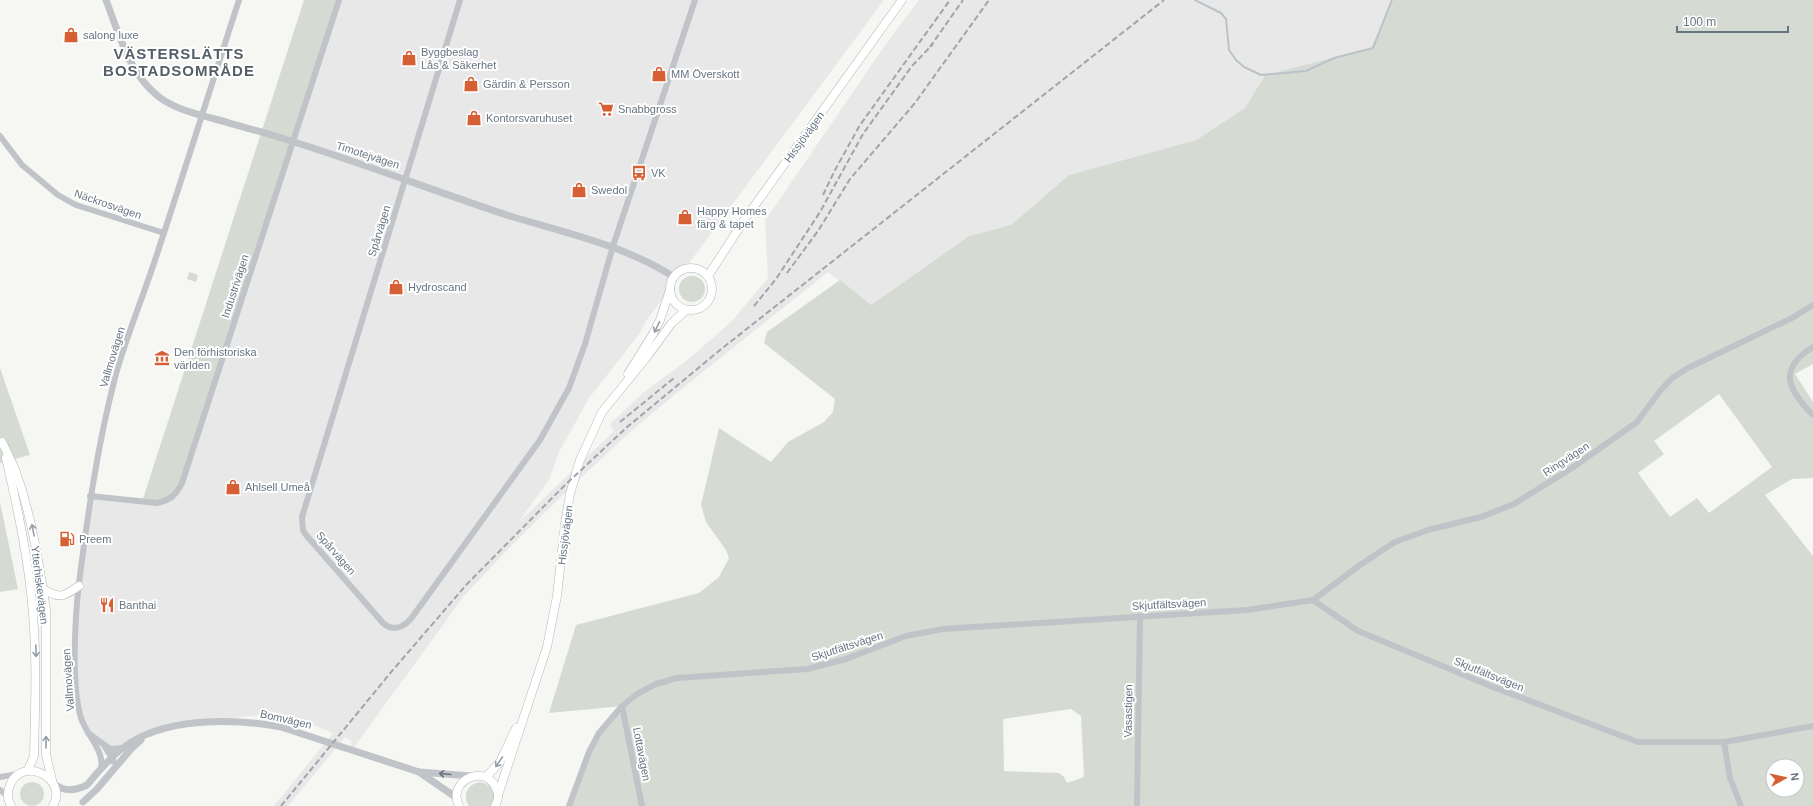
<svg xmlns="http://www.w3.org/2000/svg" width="1813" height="806" viewBox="0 0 1813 806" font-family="Helvetica,sans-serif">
<rect width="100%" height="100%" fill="#f6f6f3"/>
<path fill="#e7e8e7" d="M337 0H884L646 321 640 333 589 398 559 452 549 480 519 522 614 431 610 424 643 393 690 358 732 321 768 278 765 221 883 48 919 0H1393L1372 48 1265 75 1245 108 1196 140 1069 175 1011 225 969 236 871 305 828 272 679 391 630 432 568 490 510 547 464 596 352 750 351 740 345 737 288 806H274L333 733 303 721 269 714 174 725 123 748 110 749 83 725 80 716 75 646 90 496 142 502Z"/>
<g fill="#d5dbd3" fill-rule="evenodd">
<path d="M304 0H339L182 483 172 499 142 502Z"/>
<path d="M1393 0H1813V364L1795 374 1813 402V478L1792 479 1765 495 1813 556V806H569L589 752 622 706 549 713 576 625 699 593 719 577 729 558 726 550 706 522 701 505 719 428 771 462 788 442 824 422 833 412 835 399 764 343 767 332 840 280 871 305 969 236 1011 225 1069 175 1196 140 1245 108 1265 75 1371 48ZM1719 394 1772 467 1709 513 1697 498 1670 517 1638 473 1664 454 1654 441ZM1071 709 1081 716 1084 777 1067 783 1064 777 1059 773 1004 771 1003 719ZM1773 766H1797V790H1773Z"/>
<path d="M189 272 198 275 196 282 187 279Z"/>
<circle cx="692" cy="289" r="13"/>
<path d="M0 368 30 455 0 463Z"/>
<path d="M0 502 18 589 0 592Z"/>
<circle cx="32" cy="794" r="12"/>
<path d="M479 782C492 783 498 795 491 806H469C462 796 467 785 479 782Z"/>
</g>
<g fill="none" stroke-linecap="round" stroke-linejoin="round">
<path stroke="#bac3c9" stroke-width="2" d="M1195 0 1221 13 1226 19 1229 50 1236 60 1244 67 1261 75 1306 71 1334 58 1373 48 1392 0"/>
<g stroke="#b2b7bb" stroke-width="9">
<g id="secondary">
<circle cx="691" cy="289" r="21"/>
<path d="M708 276 745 219 902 0"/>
<path d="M628 374 653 334 660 320 670 290"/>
<path d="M2 442C7 452 12 462 16 472 32 517 39 564 46 610V755L52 780"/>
<path d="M6 458C18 510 29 561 33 614 37 661 35 709 34 756L28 770"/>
<path d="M43 589C60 599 63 597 79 586"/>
<path d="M486 777 500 762 516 728"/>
<path d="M498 795 547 647 557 596 565 524 570 494 580 460 602 412 646 358 671 324 686 310"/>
<path d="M11 806C7 799 7 792 10 785 22 755 69 778 53 806"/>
<path d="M459 806C446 779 489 762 497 791 499 796 498 801 495 806"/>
</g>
</g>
<g stroke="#c0c3c7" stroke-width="6">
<path d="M460 0 302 517 303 530 306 535 383 623C394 633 406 626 413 616L540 440 569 388 585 344 613 246 695 0"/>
<path d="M0 136 22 165 58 195 76 205 164 233"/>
<path d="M1813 347C1777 369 1788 390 1813 415"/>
<path d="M90 496 157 503C171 500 176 495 182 483L339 0"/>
<path d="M1313 600 1360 565 1395 542 1428 530 1481 517 1514 504 1572 468 1637 422 1660 391 1672 378 1688 368 1792 318 1813 305"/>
<path d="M622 706 642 806"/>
<path d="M88 733 110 749 123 748"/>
<path d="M1724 742 1730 778 1741 806"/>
<path d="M101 769C105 751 87 736 81 718 71 686 75 617 79 583 88 512 98 442 116 374 127 335 143 297 155 260 184 173 211 86 239 0"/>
<path d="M0 777 18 774"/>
<path d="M0 790 8 796"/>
<path d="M569 806 589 752 599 733 622 706 637 694 656 684 677 678 807 669 846 659 906 636 943 629 1247 610 1313 600 1358 631 1493 687 1638 742H1724L1813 726"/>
<path d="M1137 806 1140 616"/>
</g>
<g stroke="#c0c3c7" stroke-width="7">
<path d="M106 0C119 34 129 74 159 97 175 109 196 114 215 119 240 126 266 133 291 141 365 164 437 192 510 216 566 233 624 245 674 277"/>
<path d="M105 746 112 757 113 761"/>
<path d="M419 772 457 798"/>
<path d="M54 784C65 792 75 791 87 785 98 772 109 758 123 748 162 717 234 718 281 727L419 772 471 776"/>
<path d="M83 802 97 789 131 749 141 740"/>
</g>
<use href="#secondary" stroke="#fff" stroke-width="8"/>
<g stroke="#9fa5ab" stroke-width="2" stroke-dasharray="6 3" stroke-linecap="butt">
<path d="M930 47 963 0"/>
<path d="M823 195 835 170 860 125 950 0"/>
<path d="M787 273 818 231 850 179 915 103 989 0"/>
<path d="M754 306 776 279 820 212 863 134 912 66 933 44"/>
<path d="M620 422 674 378"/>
<path d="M281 806 392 671 467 584 564 486 626 428 720 350 1164 0"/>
</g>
</g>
<defs><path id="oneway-shaft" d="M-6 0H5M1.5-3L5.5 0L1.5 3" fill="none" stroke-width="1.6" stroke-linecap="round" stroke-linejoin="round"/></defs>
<g stroke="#959ea8">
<use href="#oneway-shaft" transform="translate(657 327) rotate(116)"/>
<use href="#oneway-shaft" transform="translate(33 530) rotate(-101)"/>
<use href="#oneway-shaft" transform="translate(36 651) rotate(88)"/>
<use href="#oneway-shaft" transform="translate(46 742) rotate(-89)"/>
<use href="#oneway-shaft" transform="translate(499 762) rotate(124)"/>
</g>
<use stroke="#677582" href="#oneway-shaft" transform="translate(445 774) rotate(-175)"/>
<defs>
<g id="shop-bare" transform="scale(1.2)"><path d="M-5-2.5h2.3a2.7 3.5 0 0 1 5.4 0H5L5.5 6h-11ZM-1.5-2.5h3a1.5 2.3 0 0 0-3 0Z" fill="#d65f33" stroke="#fff" stroke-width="2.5" paint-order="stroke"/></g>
<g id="supermarket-bare" transform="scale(1.2)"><path d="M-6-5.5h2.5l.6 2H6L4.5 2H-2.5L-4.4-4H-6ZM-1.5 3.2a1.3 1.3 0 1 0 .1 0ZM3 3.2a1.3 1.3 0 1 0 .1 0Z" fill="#d65f33" stroke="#fff" stroke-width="2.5" paint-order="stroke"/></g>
<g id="bus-bare" transform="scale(1.2)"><path d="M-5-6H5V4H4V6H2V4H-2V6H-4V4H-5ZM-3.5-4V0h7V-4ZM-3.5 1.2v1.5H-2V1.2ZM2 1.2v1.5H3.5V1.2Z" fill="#d65f33" stroke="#fff" stroke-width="2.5" paint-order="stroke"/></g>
<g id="museum-bare" transform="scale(1.2)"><path d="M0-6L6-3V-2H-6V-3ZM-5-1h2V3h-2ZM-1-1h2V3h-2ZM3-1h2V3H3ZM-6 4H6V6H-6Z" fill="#d65f33" stroke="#fff" stroke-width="2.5" paint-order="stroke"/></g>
<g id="fuel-bare" transform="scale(1.2)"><path d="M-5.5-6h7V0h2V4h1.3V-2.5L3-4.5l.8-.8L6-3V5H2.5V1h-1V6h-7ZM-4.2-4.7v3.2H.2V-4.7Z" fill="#d65f33" stroke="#fff" stroke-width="2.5" paint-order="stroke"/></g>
<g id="restaurant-bare" transform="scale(1.2)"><path d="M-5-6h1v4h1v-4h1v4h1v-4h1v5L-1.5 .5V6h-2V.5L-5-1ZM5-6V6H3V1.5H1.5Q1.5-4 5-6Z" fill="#d65f33" stroke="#fff" stroke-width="2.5" paint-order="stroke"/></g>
</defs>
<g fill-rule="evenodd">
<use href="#shop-bare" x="71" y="35"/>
<use href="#shop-bare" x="409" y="58"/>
<use href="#shop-bare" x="659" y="74"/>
<use href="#shop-bare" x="471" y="84"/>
<use href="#supermarket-bare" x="606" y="109"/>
<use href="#shop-bare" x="474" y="118"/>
<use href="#bus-bare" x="639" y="173"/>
<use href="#shop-bare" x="579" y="190"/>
<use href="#shop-bare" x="685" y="217"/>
<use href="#shop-bare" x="396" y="287"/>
<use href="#museum-bare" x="162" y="358"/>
<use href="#shop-bare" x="233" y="487"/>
<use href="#fuel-bare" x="67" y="539"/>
<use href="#restaurant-bare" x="107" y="605"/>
</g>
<g text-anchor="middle" stroke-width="4" stroke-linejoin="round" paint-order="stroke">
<g font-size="11" fill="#677582" stroke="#fff" text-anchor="start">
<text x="83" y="39">salong luxe</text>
<text x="421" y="56">Byggbeslag<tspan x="421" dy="13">Lås &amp; Säkerhet</tspan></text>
<text x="671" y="78">MM Överskott</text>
<text x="483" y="88">Gärdin &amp; Persson</text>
<text x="618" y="113">Snabbgross</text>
<text x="486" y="122">Kontorsvaruhuset</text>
<text x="651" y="177">VK</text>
<text x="591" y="194">Swedol</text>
<text x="697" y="215">Happy Homes<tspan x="697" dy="13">färg &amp; tapet</tspan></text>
<text x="408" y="291">Hydroscand</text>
<text x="174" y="356">Den förhistoriska<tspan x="174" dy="13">världen</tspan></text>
<text x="245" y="491">Ahlsell Umeå</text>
<text x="79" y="543">Preem</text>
<text x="119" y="609">Banthai</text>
</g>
<g font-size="11" fill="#677582" stroke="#fff">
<text transform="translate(804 137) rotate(-54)" y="4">Hissjövägen</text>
<text transform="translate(368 155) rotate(18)" y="4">Timotejvägen</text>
<text transform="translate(108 204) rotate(19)" y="4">Näckrosvägen</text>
<text transform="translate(379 231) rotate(-73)" y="4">Spårvägen</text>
<text transform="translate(235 286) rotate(-72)" y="4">Industrivägen</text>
<text transform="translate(112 357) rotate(-73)" y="4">Vallmovägen</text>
<text transform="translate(1566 459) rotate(-33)" y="4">Ringvägen</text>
<text transform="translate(565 535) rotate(-83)" y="4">Hissjövägen</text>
<text transform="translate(336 553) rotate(49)" y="4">Spårvägen</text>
<text transform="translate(40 585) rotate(83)" y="4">Ytterhiskevägen</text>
<text transform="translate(1169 604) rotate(-3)" y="4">Skjutfältsvägen</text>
<text transform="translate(847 646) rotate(-18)" y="4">Skjutfältsvägen</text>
<text transform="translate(1489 674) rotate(22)" y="4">Skjutfältsvägen</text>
<text transform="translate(68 680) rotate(-94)" y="4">Vallmovägen</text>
<text transform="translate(1128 711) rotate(-89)" y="4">Vasastigen</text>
<text transform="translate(286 719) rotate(13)" y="4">Bomvägen</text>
<text transform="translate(642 754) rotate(79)" y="4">Lottavägen</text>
</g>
<g font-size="15" font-weight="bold" letter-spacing="1" fill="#555f68" stroke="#fff">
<text x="179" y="59">VÄSTERSLÄTTS<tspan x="179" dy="17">BOSTADSOMRÅDE</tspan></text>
</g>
</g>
<g transform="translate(1785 778) rotate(82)"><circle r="19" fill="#ffffff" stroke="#c2c8cd"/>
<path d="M0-3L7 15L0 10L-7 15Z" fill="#d65f33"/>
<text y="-6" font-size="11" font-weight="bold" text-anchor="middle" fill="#677582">N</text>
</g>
<path d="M1677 26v6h111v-6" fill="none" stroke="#677582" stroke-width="2"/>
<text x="1683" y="26" font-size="12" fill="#677582" stroke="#ffffff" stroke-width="3" paint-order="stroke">100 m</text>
</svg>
